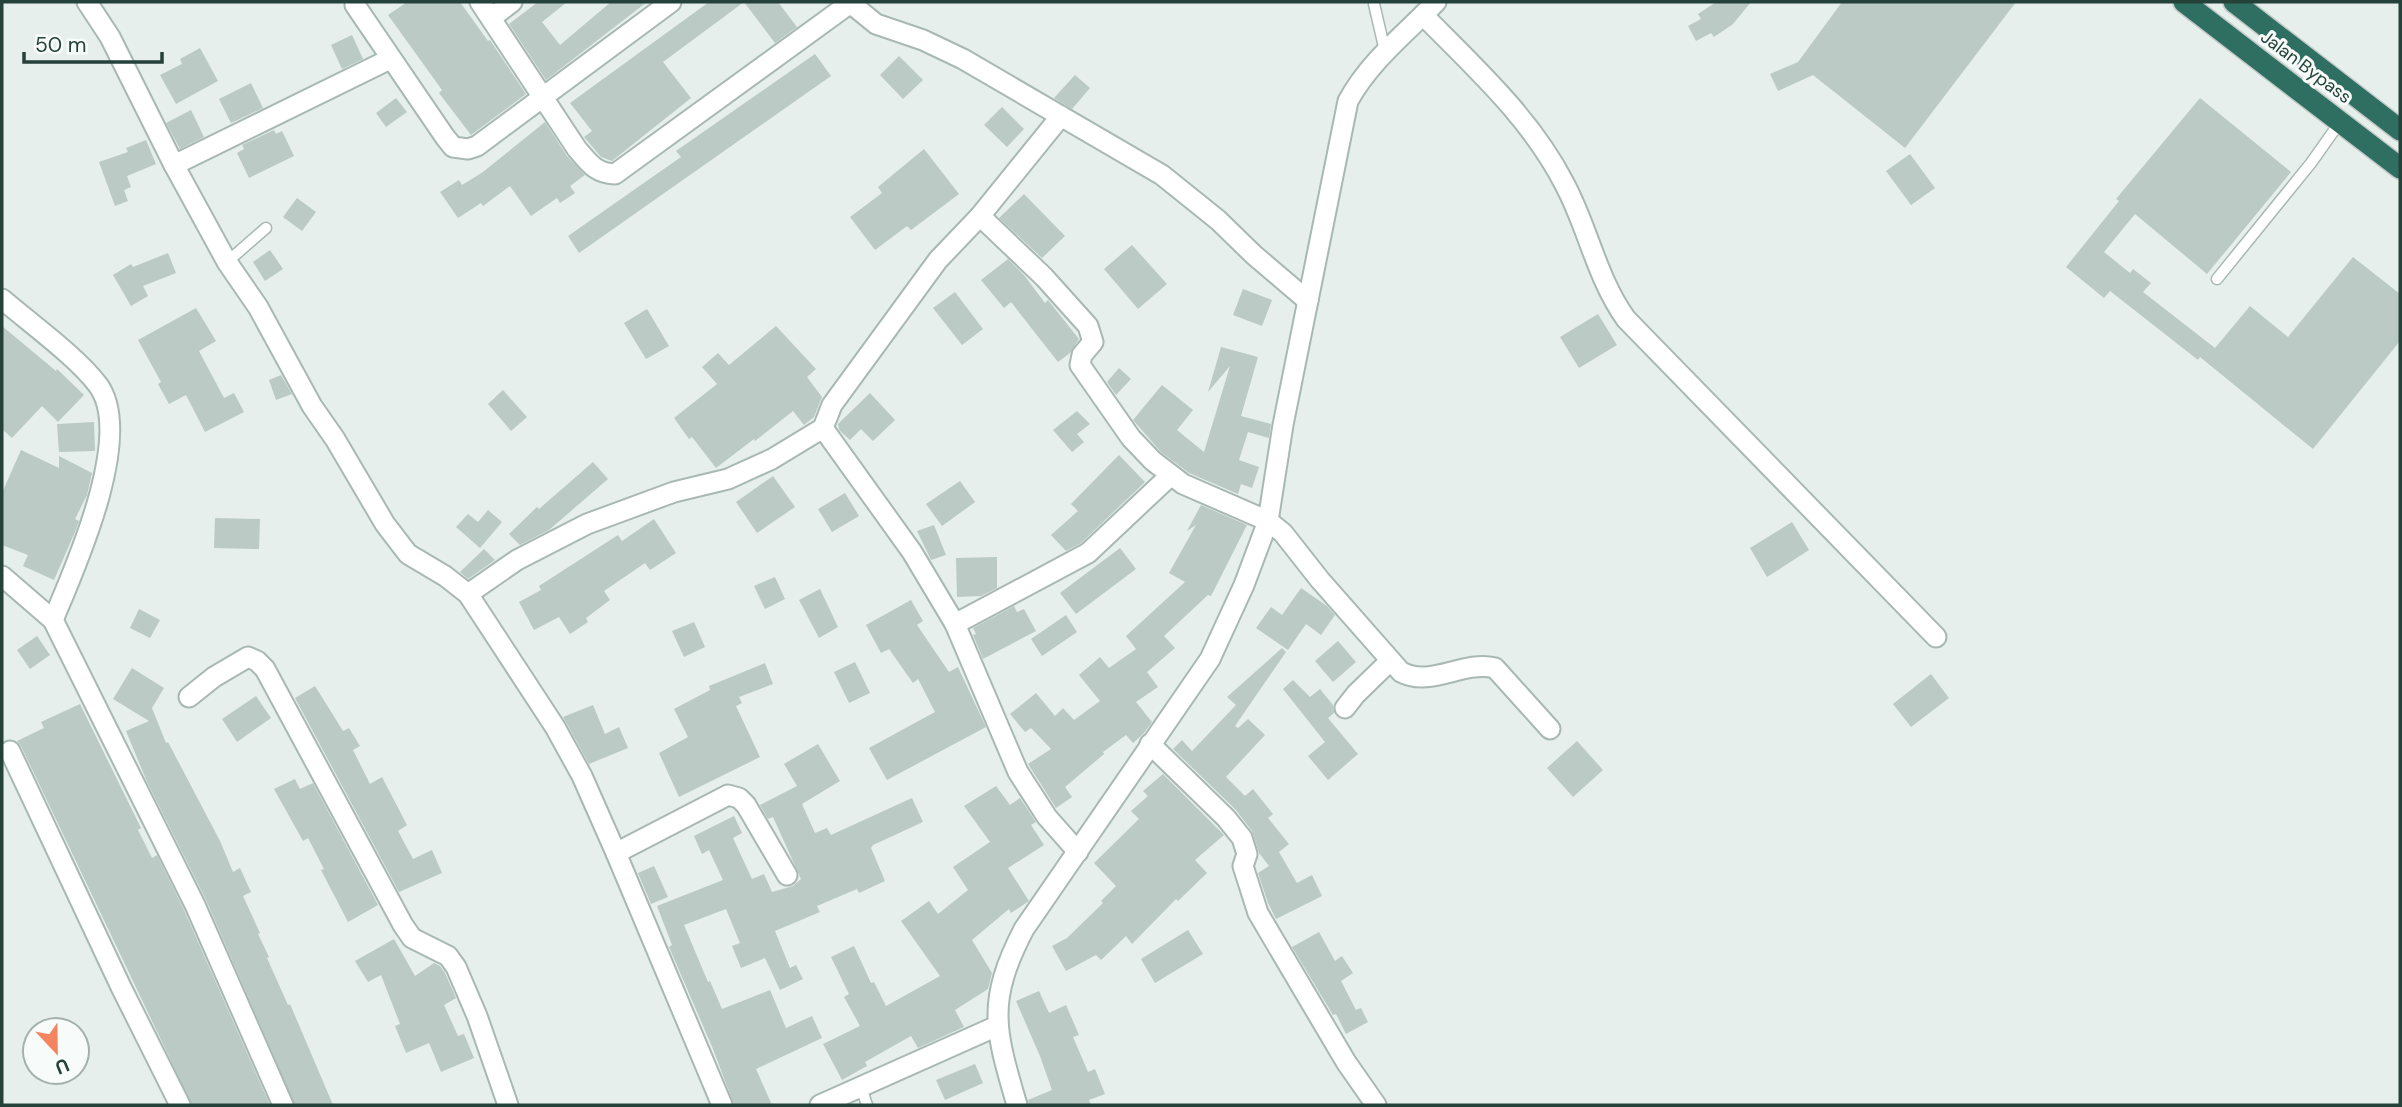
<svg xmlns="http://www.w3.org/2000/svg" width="2402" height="1107" viewBox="0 0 2402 1107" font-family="'DM Sans',sans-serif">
<rect width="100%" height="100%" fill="#e6efeb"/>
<g fill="#bbcac4">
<path d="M407 2H460L488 41 490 40 526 94 471 135 439 93 442 90 388 15Z"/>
<path d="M538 2H567L542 22 560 45 611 2H647L546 80 509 24Z"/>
<path d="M709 2H778L797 27 775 43 744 2 663 62 691 98 612 161 601 157 584 137 592 131 570 103Z"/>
<path d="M1716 2H1751L1733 24 1714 37 1711 33 1696 41 1688 26 1701 19 1698 14Z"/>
<path d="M1842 2H2016L1905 148 1813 75 1778 91 1770 74 1798 62Z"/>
<path d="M352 35 363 59 342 69 331 45Z"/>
<path d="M200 48 218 81 176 104 160 75 182 64 180 59Z"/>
<path d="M815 54 831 76 579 253 568 236 681 157 676 151Z"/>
<path d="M899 56 923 80 903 99 880 75Z"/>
<path d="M1075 75 1090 88 1072 109 1054 98Z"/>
<path d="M251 83 263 108 231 123 219 99Z"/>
<path d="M396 98 407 112 386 127 376 113Z"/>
<path d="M2200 98 2291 172 2207 274 2135 214 2104 252 2130 273 2133 269 2151 283 2143 292 2215 348 2250 306 2288 337 2353 257 2400 294V341L2313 449 2200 357 2198 360 2110 291 2104 298 2066 267 2119 201 2116 199Z"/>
<path d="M1002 107 1024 129 1007 147 984 125Z"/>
<path d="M191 110 204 137 180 149 166 123Z"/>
<path d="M545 122 567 156 585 175 570 186 575 193 560 203 557 198 531 216 510 186 483 206 481 203 458 218 440 192 459 180 462 185 483 172Z"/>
<path d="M274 130 276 134 282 131 294 156 249 178 237 153 244 149 242 145Z"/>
<path d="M146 140 156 164 127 176 131 187 124 190 128 201 115 206 99 162 128 152 126 148Z"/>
<path d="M924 149 959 194 911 230 907 226 875 250 850 217 882 193 878 187Z"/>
<path d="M1910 154 1935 188 1911 205 1886 171Z"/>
<path d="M1024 194 1065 236 1042 258 999 218Z"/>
<path d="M297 198 316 212 302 231 283 217Z"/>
<path d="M1132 245 1167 284 1138 309 1104 269Z"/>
<path d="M270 250 283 269 265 281 253 262Z"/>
<path d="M168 253 176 273 143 286 148 296 131 306 113 275 131 264 133 267Z"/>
<path d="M1008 259 1024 275 1045 303 1048 300 1079 339 1070 353 1058 362 1011 302 1004 308 981 280Z"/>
<path d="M1243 289 1272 300 1262 326 1233 315Z"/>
<path d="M955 292 983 329 962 345 933 308Z"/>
<path d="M196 308 216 341 199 351 224 398 234 393 244 412 205 432 186 395 169 404 158 384 161 382 138 340Z"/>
<path d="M647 309 669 346 646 359 624 323Z"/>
<path d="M1598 314 1617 345 1579 368 1560 337Z"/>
<path d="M2 326 56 371 57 369 84 395 58 422 42 406 12 438 2 429Z"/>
<path d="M776 326 816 369 807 377 822 397 814 417 804 425 793 411 755 441 754 439 716 468 692 437 689 439 674 418 717 384 702 367 718 353 729 365Z"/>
<path d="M1221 347 1258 357 1241 416 1271 424 1269 438 1248 432 1239 460 1259 467 1252 488 1241 484 1238 494 1189 473 1161 452 1133 420 1162 385 1193 410 1177 430 1204 452 1230 366 1208 392Z"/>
<path d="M1119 368 1131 379 1116 395 1107 382Z"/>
<path d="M281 375 292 394 276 400 269 380Z"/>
<path d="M503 390 527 417 511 431 488 404Z"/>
<path d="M870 393 895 420 873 441 861 429 850 440 839 430 838 424Z"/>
<path d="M1077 411 1090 424 1077 434 1084 442 1072 452 1053 430Z"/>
<path d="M94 422 95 451 59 452 57 424Z"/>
<path d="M21 450 59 468V456L92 473 87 495 75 519 79 521 75 532 54 580 23 566 28 555 2 545V493Z"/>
<path d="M1119 455 1145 482 1081 543 1066 551 1051 535 1078 511 1071 504Z"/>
<path d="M593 462 608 479 549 530 520 545 509 534 537 507 539 509Z"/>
<path d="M773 476 795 507 757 533 736 502Z"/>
<path d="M960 481 975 502 942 526 926 504Z"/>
<path d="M845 493 859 516 832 532 818 509Z"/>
<path d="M1201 505 1247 525 1211 596 1208 595 1164 636 1175 648 1147 672 1158 687 1136 702 1152 722 1143 734 1133 743 1126 735 1103 752 1104 754 1065 787 1072 797 1056 808 1028 764 1051 749 1031 728 1025 732 1010 714 1036 693 1055 716 1063 708 1074 720 1100 701 1079 675 1100 657 1109 668 1136 649 1126 636 1185 582 1169 573 1196 525 1187 531Z"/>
<path d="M488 510 502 522 480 548 456 527 468 514 478 522Z"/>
<path d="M215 518 260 519 259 549 214 548Z"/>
<path d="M654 519 676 553 650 570 645 563 604 591 610 600 586 618 588 622 570 634 559 617 534 630 519 602 541 590 539 586 618 535 622 541Z"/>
<path d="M1792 522 1809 550 1767 577 1750 548Z"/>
<path d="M934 525 946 555 931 560 917 531Z"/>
<path d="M1120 548 1136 569 1076 614 1060 593Z"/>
<path d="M484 549 495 560 468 579 460 572Z"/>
<path d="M997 557V588L981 596 957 597 956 558Z"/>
<path d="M775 577 785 599 765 609 754 586Z"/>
<path d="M1301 588 1327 606 1335 615 1321 635 1306 624 1288 650 1256 628 1271 607 1282 615Z"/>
<path d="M820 589 838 627 819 638 799 600Z"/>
<path d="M911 600 923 621 917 625 949 672 958 667 986 727 887 780 869 748 935 712 918 679 913 683 889 649 881 653 866 625Z"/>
<path d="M1014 606 1017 612 1024 609 1036 631 983 659 973 635 976 634 973 628Z"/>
<path d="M139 609 160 620 150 638 130 628Z"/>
<path d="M1066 615 1077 632 1042 656 1031 639Z"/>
<path d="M694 622 705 647 684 657 672 631Z"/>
<path d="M37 636 50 655 30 669 17 650Z"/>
<path d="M1338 641 1356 662 1333 682 1315 661Z"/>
<path d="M1282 648 1286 652 1235 726 1238 728 1248 719 1265 735 1226 777 1245 796 1253 789 1273 814 1268 818 1289 844 1279 852 1297 883 1312 875 1322 896 1276 919 1268 903 1258 873 1269 866 1259 853 1252 831 1235 809 1173 749 1182 740 1192 751 1236 705 1227 697Z"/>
<path d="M855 662 870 693 849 703 834 672Z"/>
<path d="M765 663 773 684 739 697 742 703 736 706 760 757 679 797 659 753 688 737 674 709 710 690 709 686Z"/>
<path d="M132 668 164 688 152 708 166 743 168 742 220 841 233 872 240 868 251 892 243 896 260 933 258 934 269 957 267 958 288 1005 290 1004 333 1105H295L206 900 147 782 126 731 149 721 113 699Z"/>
<path d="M1931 674 1949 698 1911 727 1893 704Z"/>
<path d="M1293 680 1310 697 1320 689 1333 705 1334 713 1328 718 1358 754 1328 780 1308 756 1325 742 1283 689Z"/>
<path d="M315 686 343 731 349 728 360 746 353 750 370 784 382 777 407 825 398 831 413 859 432 850 442 873 399 892 295 698Z"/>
<path d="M256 696 271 718 237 742 222 719Z"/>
<path d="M80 704 141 828 138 830 152 858 157 855 184 910 270 1105H192L21 746 17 741 44 728 41 722Z"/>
<path d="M593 705 605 734 619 727 628 748 589 764 563 717Z"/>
<path d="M1577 741 1603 770 1573 797 1547 768Z"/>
<path d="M818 744 840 781 802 804 815 833 827 828 831 835 912 798 923 822 873 845 871 848 885 881 859 893 857 889 817 906 820 912 775 931 790 968 796 965 803 979 780 990 765 958 741 968 732 946 740 943 726 909 684 925 708 982 710 981 722 1009 770 990 786 1028 812 1016 822 1038 756 1069 772 1105H734L713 1049 669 947 672 945 657 906 723 880 709 850 702 854 694 836 734 816 742 833 733 838 752 879 764 874 772 892 793 886 801 879 773 817 768 819 760 805 797 786 784 764Z"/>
<path d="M1163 774 1224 835 1195 860 1207 873 1178 901 1176 899 1132 944 1126 936 1101 960 1096 955 1066 971 1052 946 1067 938 1103 903 1101 901 1116 886 1094 863 1139 819 1131 811 1148 796 1143 791Z"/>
<path d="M295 779 300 789 313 783 378 905 348 922 321 870 324 869 308 838 303 841 274 789Z"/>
<path d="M996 786 1010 805 1020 798 1036 822 1031 825 1044 845 1008 868 1029 901 1011 913 1009 909 972 940 992 973 988 989 955 1010 964 1027 918 1048 911 1036 865 1062 867 1066 842 1080 823 1044 860 1026 844 997 849 994 831 957 854 946 871 983 874 982 886 1006 940 976 901 921 929 901 938 914 968 890 953 867 990 842 964 806Z"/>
<path d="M654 866 668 897 651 904 638 873Z"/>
<path d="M1188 930 1203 954 1155 983 1141 959Z"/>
<path d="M1319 932 1335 961 1342 956 1353 973 1341 981 1356 1010 1361 1008 1368 1022 1346 1034 1336 1014 1333 1015 1292 947Z"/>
<path d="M394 939 415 976 434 963 440 966 445 973 456 998 444 1005 458 1036 464 1034 474 1058 441 1072 429 1043 406 1053 395 1026 400 1024 381 975 368 982 355 961Z"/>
<path d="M1039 991 1049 1013 1066 1005 1079 1035 1073 1037 1088 1072 1095 1069 1105 1094 1089 1100 1091 1105H1029L1028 1100 1052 1090 1040 1056 1016 1001Z"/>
<path d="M975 1064 983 1083 945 1100 936 1080Z"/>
</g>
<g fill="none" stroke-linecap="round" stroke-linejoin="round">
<g stroke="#a8b8b2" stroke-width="13">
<g id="lane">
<path d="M1374 4 1385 51"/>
<path d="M227 262 266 228"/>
<path d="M2217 279 2311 163 2340 122"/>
<path d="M861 1087 867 1105"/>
</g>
</g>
<g stroke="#a8b8b2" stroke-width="23">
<g id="street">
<path d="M87 2 110 37 174 165 227 262 258 307 312 406 335 439 385 524 408 554 445 576 468 594 555 727 582 776 616 853 722 1105"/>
<path d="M480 2 577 149C589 163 595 173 615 174L849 4"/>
<path d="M849 2 876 24 923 40 963 59 1162 175 1218 220 1254 255 1308 301"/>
<path d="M355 5 445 137 453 147 468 149 477 146 671 2"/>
<path d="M1423 15C1474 67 1530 117 1564 183 1588 227 1596 277 1626 319L1936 637"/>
<path d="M491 18 512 2"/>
<path d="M174 165 390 59"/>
<path d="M980 216 1044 277 1088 326 1093 342 1082 355 1080 365 1131 438 1153 461 1183 484 1268 521 1283 533 1320 580 1401 672C1431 688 1463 660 1495 668L1550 729"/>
<path d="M2 299C30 323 77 357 98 385 135 435 75 568 53 620"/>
<path d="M823 428 912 552 955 624 1018 772 1047 817 1078 852"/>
<path d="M2 576 53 620 195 905 283 1105"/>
<path d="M468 594 517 560 587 524 674 492 728 479 772 459 823 428 832 405 938 260 980 216 1061 116"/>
<path d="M955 624 1088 553 1171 475"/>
<path d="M189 697 214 677 248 657 257 661 265 669 403 925 412 938 448 956 456 967 477 1016 508 1105"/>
<path d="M1345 708 1356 694 1390 661"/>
<path d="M1150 744 1226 818 1242 838 1247 854 1243 866 1258 913 1346 1062 1376 1105"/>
<path d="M10 751 121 987 180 1105"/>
<path d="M616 853 728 795 739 798 746 805 787 875"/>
<path d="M820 1105 997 1026"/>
<path d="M1017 1105C995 1030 986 1002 1024 929L1210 659 1244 585 1268 521 1283 425 1348 101C1370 61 1405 34 1436 2"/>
</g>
</g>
<g stroke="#c2cac8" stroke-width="24">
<g id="highway">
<path d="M2184 2 2400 168"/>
<path d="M2234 2 2400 130"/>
</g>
</g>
<use href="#lane" stroke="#fff" stroke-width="10"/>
<use href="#street" stroke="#fff" stroke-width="19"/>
<use href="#highway" stroke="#2f6f62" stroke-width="21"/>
</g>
<g text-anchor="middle" stroke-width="6" stroke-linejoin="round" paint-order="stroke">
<g font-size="18" fill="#24423a" stroke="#f7fbf9">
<text transform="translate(2306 67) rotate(37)" y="6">Jalan Bypass</text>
</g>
</g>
<rect width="2402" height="1107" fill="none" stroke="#24423a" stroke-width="7"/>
<g transform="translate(56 1051) rotate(158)"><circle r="33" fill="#f7fbf9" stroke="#a3b1ad" stroke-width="2"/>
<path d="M0-5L12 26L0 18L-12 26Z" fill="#f4845f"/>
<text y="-10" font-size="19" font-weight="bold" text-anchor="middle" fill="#24423a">U</text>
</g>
<path d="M24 52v10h138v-10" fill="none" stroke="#24423a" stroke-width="3.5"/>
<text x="35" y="52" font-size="21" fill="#24423a" stroke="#f7fbf9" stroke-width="5" paint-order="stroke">50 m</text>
</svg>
